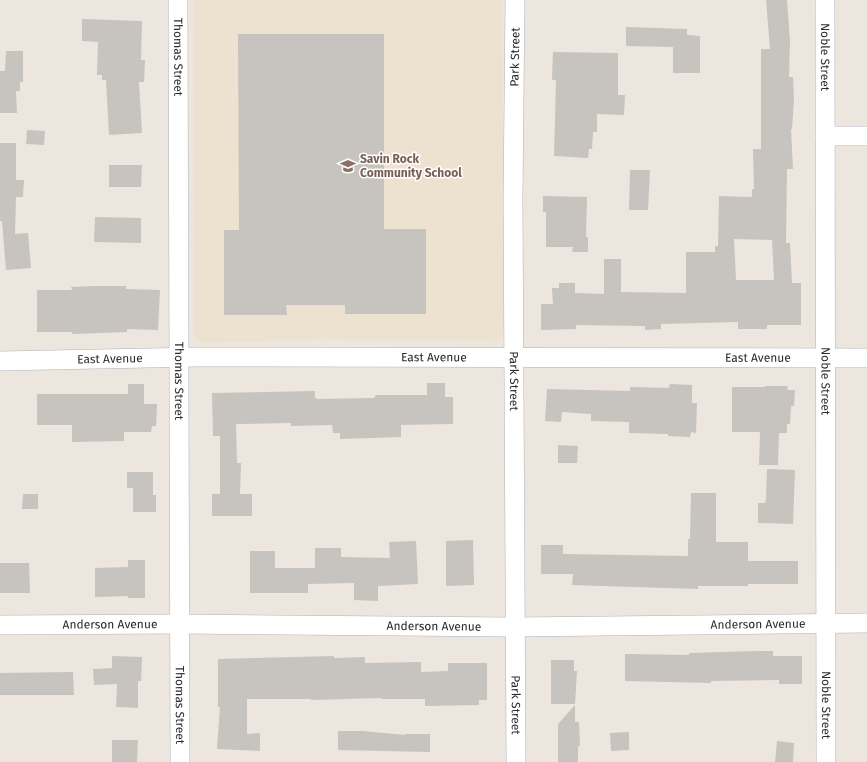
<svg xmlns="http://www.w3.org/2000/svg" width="867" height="762" viewBox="0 0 867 762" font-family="'Fira Sans',sans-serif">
<rect width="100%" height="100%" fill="#ece6de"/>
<path fill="#ece2cf" d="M193 0H502L504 332 501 339 497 341 322 339 203 343 196 340 193 334Z"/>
<g fill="#c7c3be" fill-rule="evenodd">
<path d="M766 0H787L790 40 789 77H793L794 99 792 129H791L793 169H787L786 243H790L792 283H801V325H767V329H738V322L661 324V329L645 330V326L576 325V329L541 330V304H553L552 288H559V283H575V293L604 294V259H621V292L686 293V252H715V246H718L719 196 752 197V189H754L753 149H761V49H770ZM734 239 772 240 774 280H736Z"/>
<path d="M82 19 142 21 141 60H145L144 82H139L142 133 109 135 106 80H102V75H97L98 42 82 41Z"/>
<path d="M626 27 687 29V35L700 36V73H673V47L626 46Z"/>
<path d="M238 34H384V229H426V314H345V305H286L287 315H224V230H239Z"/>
<path d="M6 51H23V82H20V91H16L17 113H0V71H5Z"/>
<path d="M553 52 618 53V95H625L624 115 597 114V132H593L592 149H589L588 158 554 156 556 80H552Z"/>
<path d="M27 130 45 131 44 145 26 144Z"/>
<path d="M0 143H16V180H24L23 197H16L15 234 28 233 31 268 6 270 2 221H0Z"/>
<path d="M109 165H142L141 187H109Z"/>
<path d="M630 170H650L648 210H629Z"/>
<path d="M543 196 587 197 586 237H588V252H572L573 247H546V212H543Z"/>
<path d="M95 217 141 218V243L94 242Z"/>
<path d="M96 286H126V289L160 290 158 330 127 329V332L72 334V332H37V290H72L71 287Z"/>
<path d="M427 383H445V397H453V424L401 425V437L340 439V433H333L332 425 291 426V423L236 424 237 463H241L240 494H252V516H212V494H220V436H213L212 393 315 391V398L318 399 374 398 376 395H427Z"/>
<path d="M128 384H144V404H157L156 426H152L151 432H124V441L72 442V425H37V394H128Z"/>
<path d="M670 384 692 385V403H697L696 433 691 432 690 437 668 436V434L629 433V422L591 421V414L562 412 561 422 545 421 547 389 630 391V387L669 388Z"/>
<path d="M765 386H788L787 390H795L794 406H791L790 424H787V433H779L778 465H759L760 432H732V387H765Z"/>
<path d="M558 445 578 446 577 463H558Z"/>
<path d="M767 469 795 470 793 524 758 523V503H765L766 499Z"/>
<path d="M127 472H153V495H156V512H133V488H127Z"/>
<path d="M691 493H716V542H748V561H798V584H748V586H698V589L602 586 572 585 573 574H541V545H563V554L688 556V539H690Z"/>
<path d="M23 494H38V509H22Z"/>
<path d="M473 540 474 585 446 586V541Z"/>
<path d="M416 541 418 584 378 586V601L354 600V583L308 584V593H250V551H275V568H315V548H341V557L390 558 389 542Z"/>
<path d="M128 560H145V598H128V596L95 597V568L128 567Z"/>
<path d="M0 563H29L30 593H0Z"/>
<path d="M754 651H773V656H802V684H779V680L711 681V683L625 681V654L689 655V653Z"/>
<path d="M112 656 142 657 141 681H138V708L116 707 117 684 94 685 93 669 112 668Z"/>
<path d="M334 656V658L365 657V663L421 662V672L448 671V663H487V700H479V705L425 706V699H381V698L311 700V699H247V734L260 733V751L217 749 220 707H218V659Z"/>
<path d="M551 660H574V671H577L575 704H551Z"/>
<path d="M73 672 74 695H0V673Z"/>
<path d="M575 705V722H579L580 746H578V762H558V724Z"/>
<path d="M338 731H363L405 735V734H430V752L338 750Z"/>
<path d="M629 732V750L611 751 610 733Z"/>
<path d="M112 740H138L137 762H112Z"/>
<path d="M777 741 794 743 793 762H775Z"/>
</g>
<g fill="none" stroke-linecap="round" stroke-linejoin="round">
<g stroke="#afb1ba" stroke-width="20">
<g id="minor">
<path id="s1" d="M178 0 180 762"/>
<path id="s2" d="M515 0 513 199 516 762"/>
<path id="s3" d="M825 0 826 762"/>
<path d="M825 136H867"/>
<path id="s4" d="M0 361 198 357 867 358"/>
<path id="s5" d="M0 625 180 624 515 627 867 623"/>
</g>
</g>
<use href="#minor" stroke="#fff" stroke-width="19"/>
</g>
<defs>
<g id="school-bare" transform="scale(1.2)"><path d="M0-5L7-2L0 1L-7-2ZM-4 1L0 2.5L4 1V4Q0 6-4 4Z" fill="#8d6e63" stroke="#fff" stroke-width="2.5" paint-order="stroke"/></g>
</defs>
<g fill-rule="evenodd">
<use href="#school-bare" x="348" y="166"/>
</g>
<g text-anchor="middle" stroke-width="3" stroke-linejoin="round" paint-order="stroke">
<g font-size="12" fill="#2b2b2b" stroke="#fff">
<text dy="4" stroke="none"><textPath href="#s1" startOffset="57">Thomas Street</textPath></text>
<text transform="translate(515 57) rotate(-89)" y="4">Park Street</text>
<text dy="4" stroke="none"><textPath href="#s3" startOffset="57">Noble Street</textPath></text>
<text dy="4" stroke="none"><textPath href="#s4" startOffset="434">East Avenue</textPath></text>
<text dy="4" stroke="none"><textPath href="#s4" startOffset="110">East Avenue</textPath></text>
<text dy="4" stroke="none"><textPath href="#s4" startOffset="758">East Avenue</textPath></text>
<text dy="4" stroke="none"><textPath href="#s1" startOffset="381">Thomas Street</textPath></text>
<text dy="4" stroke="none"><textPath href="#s2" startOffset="381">Park Street</textPath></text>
<text dy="4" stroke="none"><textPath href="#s3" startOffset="381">Noble Street</textPath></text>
<text dy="4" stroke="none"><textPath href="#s5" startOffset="110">Anderson Avenue</textPath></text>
<text dy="4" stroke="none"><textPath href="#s5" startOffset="758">Anderson Avenue</textPath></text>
<text dy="4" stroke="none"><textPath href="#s5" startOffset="434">Anderson Avenue</textPath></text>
<text dy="4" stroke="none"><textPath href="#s1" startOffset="705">Thomas Street</textPath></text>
<text dy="4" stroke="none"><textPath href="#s2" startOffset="705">Park Street</textPath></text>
<text dy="4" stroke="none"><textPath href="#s3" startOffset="705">Noble Street</textPath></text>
</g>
<g font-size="12" font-weight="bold" fill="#785e54" stroke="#fff" text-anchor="start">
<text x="360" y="163">Savin Rock<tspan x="360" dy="14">Community School</tspan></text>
</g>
</g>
</svg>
